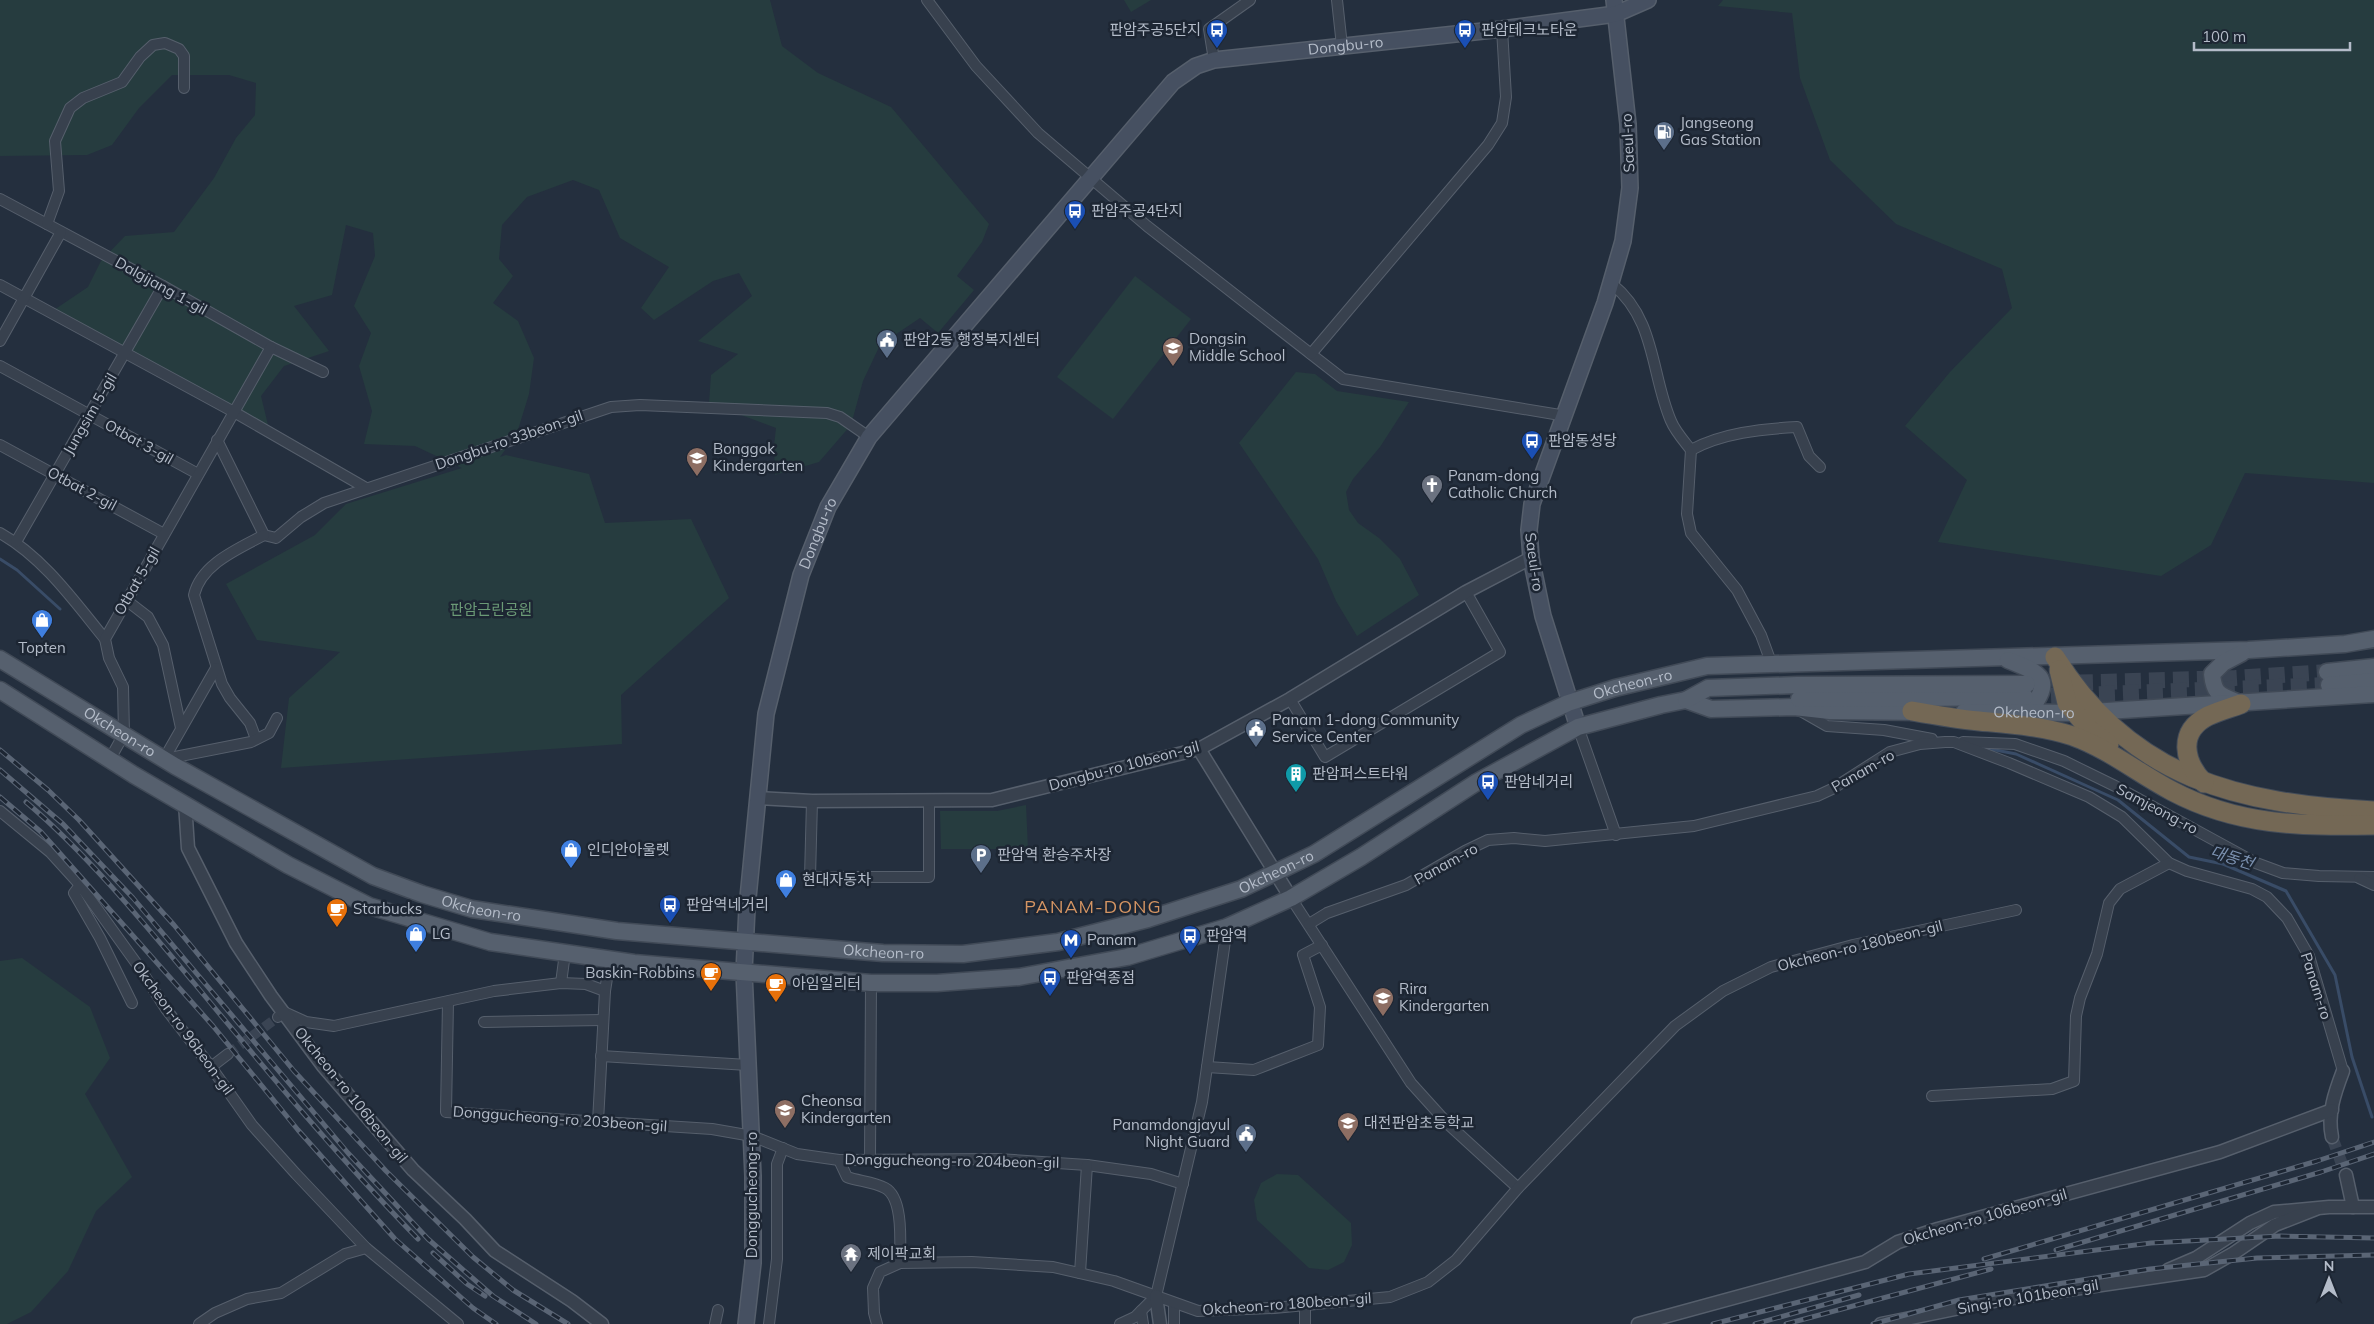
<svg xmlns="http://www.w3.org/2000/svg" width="2374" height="1324" viewBox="0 0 2374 1324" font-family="Mulish,'Noto Sans KR',sans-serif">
<rect width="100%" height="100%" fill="#242f3e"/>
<g fill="#263c3f">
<path d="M0 0H770L782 46 818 73 891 107 989 224 982 242 957 276 974 290 938 333 920 318 880 345 863 381 851 425 819 462 775 475 774 446 776 428 709 403 711 375 738 354 698 341 752 296 739 273 713 281 654 320 641 308 669 267 620 238 599 190 573 180 527 197 502 225 499 259 513 276 493 303 518 321 534 358 529 394 517 433 500 457 506 455 589 474 605 523 691 519 729 598 621 695 622 744 281 768 289 698 340 652 257 640 226 584 315 535 346 504 462 468 415 446 364 444 372 411 359 366 371 333 354 306 375 256 373 233 346 225 332 295 294 306 329 351 284 366 261 396 268 425 136 361 51 312 88 287 101 261 125 236 174 232 214 178 236 138 255 115 256 83 229 75H172L139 108 112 145 87 155 0 156Z"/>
<path d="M1124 0H1151L1131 12Z"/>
<path d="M1723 0H2374V483L2245 473 2211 545 2161 576 1938 542 1967 480 1905 426 1950 372 2012 308 2002 269 1896 224 1830 160 1800 78 1792 13 1718 6Z"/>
<path d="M1135 276 1191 319 1113 419 1057 377Z"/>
<path d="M1296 372 1315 374 1337 391 1409 402 1380 447 1353 479 1346 492 1349 510 1358 523 1379 538 1400 559 1419 595 1357 636 1336 601 1318 559 1239 443Z"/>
<path d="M1026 805 1028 849H941L940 811H997Z"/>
<path d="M22 958 90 1007 110 1058 85 1094 132 1177 96 1211 68 1271 31 1312 7 1324H0V961Z"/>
<path d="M1277 1174 1298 1175 1351 1223 1352 1245 1344 1262 1328 1270 1309 1268 1257 1220 1254 1200 1261 1183Z"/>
</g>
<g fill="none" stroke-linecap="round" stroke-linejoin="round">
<g stroke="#394c67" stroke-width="3">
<path d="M0 559 17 570 60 609"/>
<path d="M1980 747 2016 754 2118 800 2189 857 2223 864 2286 891 2335 975 2352 1057 2372 1117"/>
</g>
<path stroke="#3a4453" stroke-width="10" stroke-dasharray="10 5" stroke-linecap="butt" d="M228 1054 278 1017"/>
<path stroke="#3a4453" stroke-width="12" stroke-dasharray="12 6" stroke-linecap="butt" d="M2332 1137 2346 1175"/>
<g stroke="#3a4453" stroke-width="16" stroke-dasharray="16 8" stroke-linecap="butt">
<path d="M2029 684 2235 678 2327 672"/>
<path d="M2027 697 2329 685"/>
</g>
<g stroke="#565f6c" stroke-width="12">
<g id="minor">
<path d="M927 0 976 66 1038 133 1147 226 1343 379 1566 416"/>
<path d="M1337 0 1342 46"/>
<path d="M1214 60 1209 29 1250 0"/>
<path d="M0 199 163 286 271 347 323 372"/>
<path d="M47 224 59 191 55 141 70 108 83 98 122 82 140 57 153 45 165 43 179 49 184 56V88"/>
<path d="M1612 284C1656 319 1651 375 1671 421 1675 431 1684 441 1691 450"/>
<path d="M0 285 234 412 366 488"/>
<path d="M0 341 61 232"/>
<path d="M1311 354 1488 145 1502 123 1506 97 1502 29"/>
<path d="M0 366 198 474"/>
<path d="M217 440 264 535 276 538 301 517 324 503 611 407 640 405 827 413 840 417 869 437"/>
<path d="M0 445 164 534"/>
<path d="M1691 450 1687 514 1691 533 1737 590 1761 635 1772 665"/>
<path d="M1691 450C1722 433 1761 429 1797 427L1809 456 1820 467"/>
<path d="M0 533C43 557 74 601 105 639"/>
<path d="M16 542 163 286"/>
<path d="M126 600 148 617 163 645 181 728"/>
<path d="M1290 699 1325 757 1500 652 1466 592"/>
<path d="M1799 710 1827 726 1884 730 1932 739"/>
<path d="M1578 727 1616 835"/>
<path d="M256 739 250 723 230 698 222 684 194 595C201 564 238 549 264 535"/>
<path d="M1963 742 2015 744 2064 761 2115 786 2256 863 2283 873 2319 876 2374 877"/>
<path d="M110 759 124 734 123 687 109 658 105 639 271 347"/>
<path d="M164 759 216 668"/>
<path d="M165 759 251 742 269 733 277 718"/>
<path d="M812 801 810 877H929V801"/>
<path d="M0 811 50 852 80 885 139 967 166 1009 211 1067 252 1125 296 1174 366 1248 458 1324"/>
<path d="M2359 878 2374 885"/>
<path d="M80 885 74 893 100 938 132 1003"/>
<path d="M1291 898 1411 1083 1448 1124 1518 1188"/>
<path d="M1309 924 1327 913 1406 885 1465 851 1488 840 1514 838 1545 841 1694 826 1817 796 1832 789 1890 752 1920 744 1945 742H1954L2009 763 2089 797 2122 817 2169 863 2187 871 2252 889 2267 897 2287 918 2309 956 2343 1071"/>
<path d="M561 983 565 953"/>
<path d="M448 1002 446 1112 712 1129 752 1136 797 1154 839 1160 998 1159 1087 1165 1151 1174 1183 1184"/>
<path d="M278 1017 284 1012 306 1022 334 1026 494 991 561 983 586 984 605 991"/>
<path d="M484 1022 603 1020"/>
<path d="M601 1056 748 1065"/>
<path d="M211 1067 228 1054"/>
<path d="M1207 1067 1254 1070 1318 1045 1320 1007 1303 955 1322 945"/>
<path d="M1932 1096 2052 1089 2074 1081 2076 1016 2080 998 2097 954 2109 903 2120 889 2169 863"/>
<path d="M598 1122 605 991 610 959"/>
<path d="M870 1159 871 983"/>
<path d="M839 1160 847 1177C858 1181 874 1182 885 1188 904 1198 900 1244 900 1263"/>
<path d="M1080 1273 1087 1165"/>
<path d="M1174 1303V1324"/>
<path d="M1305 1305V1324"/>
<path d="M1141 1311 1143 1324"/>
<path d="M199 1324 215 1313 247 1299 281 1293 345 1254 366 1248"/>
<path d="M715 1324 718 1310"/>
<path d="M769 1324 777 1259V1164L783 1148"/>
<path d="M877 1324 874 1313 873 1288 880 1272 900 1263 972 1262 1053 1267 1114 1281 1198 1311 1274 1308 1390 1297 1428 1282 1456 1260 1518 1188 1675 1026 1723 991 1771 967 1853 945 2016 910"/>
<path d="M1120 1324 1135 1317 1156 1296 1202 1102 1227 927"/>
</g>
</g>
<g stroke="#565f6c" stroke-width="15">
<g id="tertiary">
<path d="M1199 749 1291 898"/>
<path d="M758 798 812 801 992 800 1199 749 1290 699 1466 592 1531 558"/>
<path d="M185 803 188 848 236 943 271 996 323 1066 413 1170 465 1219 495 1251 572 1301 602 1324"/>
<path d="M2332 1137C2327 1114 2335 1092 2343 1071"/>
<path d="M2346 1175 2353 1207"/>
<path d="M2168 1270 2196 1258 2250 1223 2274 1212 2329 1207H2374"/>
<path d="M1156 1296 1160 1324"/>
<path d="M1638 1324 1865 1262 1898 1242 1938 1229 2220 1152 2332 1110"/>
<path d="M1881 1324 1999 1300 2204 1270 2234 1253 2275 1225 2316 1209"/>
</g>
</g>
<g stroke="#565f6c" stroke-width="18">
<g id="secondary">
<path d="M1578 727 1543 616 1531 558 1529 530 1532 504 1605 303 1623 241 1630 188 1628 124 1614 0"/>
<path id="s1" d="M746 1324 753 1263V1176L744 972 747 908 766 714 801 575 828 507 869 437 1173 82 1196 66 1214 60 1502 29 1616 14 1648 0"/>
</g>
</g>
<g stroke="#414a57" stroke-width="19">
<g id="primary">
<path id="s2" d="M0 659 175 766 373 876 422 894 472 909 617 931 883 953 963 954 1058 942 1148 919 1241 889 1314 854 1521 725 1568 703 1615 688 1707 666 2248 650 2345 644 2374 639"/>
<path d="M2008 660C2043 674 2054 679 2028 713"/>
<path d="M2327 672 2374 667"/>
<path d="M2329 685 2374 681"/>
<path d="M0 690 134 775 288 865 369 906 490 942 634 963 871 983H937L1019 977 1127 957 1227 927 1291 898 1361 857 1477 782 1578 727 1661 705 1686 700 1711 709 1794 707 1830 711 1925 712"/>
<path d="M1799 699 2025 697"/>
<path d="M1686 700 1708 688 1797 685 2027 684"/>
<path d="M2239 703C2220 695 2214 695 2212 674L2223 663 2242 653"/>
<path id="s3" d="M1964 712 2075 713 2374 694"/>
</g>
</g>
<g stroke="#434c59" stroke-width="21">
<g id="motorway">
<path d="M2055 657C2131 779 2239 804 2374 811"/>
<path d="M2059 670 2067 703 2089 729 2109 744"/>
<path d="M1912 711C1934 715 1957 719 1979 721 2011 724 2042 726 2073 736 2109 749 2138 773 2172 791 2238 826 2301 826 2374 825"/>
<path d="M2204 783C2184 762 2177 732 2208 716 2219 711 2230 708 2241 704"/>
</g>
</g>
<use href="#minor" stroke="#38414e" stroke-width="10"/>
<use href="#tertiary" stroke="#38414e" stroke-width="12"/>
<use href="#secondary" stroke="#465061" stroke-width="15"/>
<use href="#primary" stroke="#56606e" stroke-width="16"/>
<use href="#motorway" stroke="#746855" stroke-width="19"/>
<g stroke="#5a6575" stroke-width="5">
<g id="rail">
<path d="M0 750 48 790 79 820 174 925 294 1071 386 1171 473 1257 513 1290 568 1324"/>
<path d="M0 770 63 824 133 898 348 1153 428 1239 493 1296 536 1324"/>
<path d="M0 797 41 832 213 1026 298 1130 395 1239 473 1308 496 1324"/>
<path d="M26 802C86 853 143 922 194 983 266 1070 339 1158 418 1239"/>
<path d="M2056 1250 2321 1172 2374 1154"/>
<path d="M433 1253 467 1284 485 1296"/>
<path d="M1984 1259 2317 1161 2374 1142"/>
<path d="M1713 1324 1909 1274 2151 1243 2280 1236 2374 1238"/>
<path d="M1755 1324 1859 1295"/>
<path d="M1786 1324 1991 1269"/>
<path d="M1873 1324 1959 1300 2150 1269 2257 1258 2374 1255"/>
</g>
</g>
<use href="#rail" stroke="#1d2633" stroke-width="3" stroke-dasharray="9" stroke-linecap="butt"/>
</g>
<defs>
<g id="bus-pin" transform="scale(1.125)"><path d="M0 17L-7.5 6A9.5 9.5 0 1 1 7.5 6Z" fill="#1a4fb4" stroke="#1d2633"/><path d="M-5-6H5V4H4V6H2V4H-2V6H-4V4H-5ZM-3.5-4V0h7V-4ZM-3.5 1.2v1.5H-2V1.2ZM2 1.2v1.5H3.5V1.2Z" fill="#fff"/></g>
<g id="fuel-pin" transform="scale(1.125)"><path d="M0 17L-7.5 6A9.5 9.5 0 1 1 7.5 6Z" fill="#5c6f8a" stroke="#1d2633"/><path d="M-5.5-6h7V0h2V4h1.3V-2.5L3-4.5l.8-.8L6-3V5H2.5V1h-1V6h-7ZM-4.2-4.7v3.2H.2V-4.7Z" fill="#fff"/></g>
<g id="civic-pin" transform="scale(1.125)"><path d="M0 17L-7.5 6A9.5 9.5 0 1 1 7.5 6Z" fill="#5c6f8a" stroke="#1d2633"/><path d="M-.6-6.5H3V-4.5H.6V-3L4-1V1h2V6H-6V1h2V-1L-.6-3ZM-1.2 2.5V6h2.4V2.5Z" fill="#fff"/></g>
<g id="school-pin" transform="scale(1.125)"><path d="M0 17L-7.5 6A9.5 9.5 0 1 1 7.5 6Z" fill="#8d6e63" stroke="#1d2633"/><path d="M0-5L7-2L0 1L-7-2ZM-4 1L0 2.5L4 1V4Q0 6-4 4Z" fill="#fff"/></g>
<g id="church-pin" transform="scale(1.125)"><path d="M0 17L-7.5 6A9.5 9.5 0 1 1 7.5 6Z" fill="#6b7280" stroke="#1d2633"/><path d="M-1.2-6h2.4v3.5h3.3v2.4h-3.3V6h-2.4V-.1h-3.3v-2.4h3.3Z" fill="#fff"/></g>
<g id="shop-pin" transform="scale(1.125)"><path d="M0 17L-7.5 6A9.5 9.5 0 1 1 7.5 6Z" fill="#3f7fe0" stroke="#1d2633"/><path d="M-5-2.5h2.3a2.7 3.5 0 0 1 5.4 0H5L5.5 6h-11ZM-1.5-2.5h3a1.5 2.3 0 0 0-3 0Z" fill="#fff"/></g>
<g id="building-pin" transform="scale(1.125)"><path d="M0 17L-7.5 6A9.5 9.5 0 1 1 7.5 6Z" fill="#0f9aa8" stroke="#1d2633"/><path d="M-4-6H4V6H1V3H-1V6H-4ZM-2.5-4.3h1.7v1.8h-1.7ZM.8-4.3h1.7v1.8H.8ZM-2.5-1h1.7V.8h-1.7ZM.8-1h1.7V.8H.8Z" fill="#fff"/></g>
<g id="parking-pin" transform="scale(1.125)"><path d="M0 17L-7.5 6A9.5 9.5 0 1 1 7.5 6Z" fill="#5c6f8a" stroke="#1d2633"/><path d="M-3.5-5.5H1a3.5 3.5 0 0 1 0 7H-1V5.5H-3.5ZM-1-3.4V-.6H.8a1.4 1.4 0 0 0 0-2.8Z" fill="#fff"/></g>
<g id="cafe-pin" transform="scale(1.125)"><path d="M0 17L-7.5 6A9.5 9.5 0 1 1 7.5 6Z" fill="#e8710a" stroke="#1d2633"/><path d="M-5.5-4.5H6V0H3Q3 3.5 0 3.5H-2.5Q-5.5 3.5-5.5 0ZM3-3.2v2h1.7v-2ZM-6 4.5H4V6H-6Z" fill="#fff"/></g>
<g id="metro-pin" transform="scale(1.125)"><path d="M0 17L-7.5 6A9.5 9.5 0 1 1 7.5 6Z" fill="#1a4fb4" stroke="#1d2633"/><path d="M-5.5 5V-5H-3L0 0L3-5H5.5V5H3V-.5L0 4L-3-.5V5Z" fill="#fff"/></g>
<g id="temple-pin" transform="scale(1.125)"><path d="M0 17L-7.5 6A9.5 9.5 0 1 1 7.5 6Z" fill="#6b7280" stroke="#1d2633"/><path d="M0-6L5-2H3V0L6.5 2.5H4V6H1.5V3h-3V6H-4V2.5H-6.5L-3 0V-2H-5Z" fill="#fff"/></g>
</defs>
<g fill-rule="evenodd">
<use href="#bus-pin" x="1217" y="30"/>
<use href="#bus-pin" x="1465" y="30"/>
<use href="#fuel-pin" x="1664" y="132"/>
<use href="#bus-pin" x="1075" y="211"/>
<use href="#civic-pin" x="887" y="340"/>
<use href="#school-pin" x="1173" y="348"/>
<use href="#bus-pin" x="1532" y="441"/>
<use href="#school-pin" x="697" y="458"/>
<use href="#church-pin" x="1432" y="485"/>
<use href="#shop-pin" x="42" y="620"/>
<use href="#civic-pin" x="1256" y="729"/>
<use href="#building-pin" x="1296" y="774"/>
<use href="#bus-pin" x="1488" y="782"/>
<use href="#shop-pin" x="571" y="850"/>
<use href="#parking-pin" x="981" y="855"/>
<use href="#shop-pin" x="786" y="880"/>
<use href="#bus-pin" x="670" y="905"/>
<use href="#cafe-pin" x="337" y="909"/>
<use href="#shop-pin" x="416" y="934"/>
<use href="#bus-pin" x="1190" y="936"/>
<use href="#metro-pin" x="1071" y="940"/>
<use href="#cafe-pin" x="711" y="973"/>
<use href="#bus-pin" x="1050" y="978"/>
<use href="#cafe-pin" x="776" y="984"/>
<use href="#school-pin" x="1383" y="998"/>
<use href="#school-pin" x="785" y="1110"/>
<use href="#school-pin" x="1348" y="1123"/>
<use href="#civic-pin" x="1246" y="1134"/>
<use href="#temple-pin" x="851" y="1254"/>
</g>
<g text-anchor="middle" stroke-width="5" stroke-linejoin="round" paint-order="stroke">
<g font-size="15" fill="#b4bcc9" stroke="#1d2633" text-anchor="start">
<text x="1201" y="35" text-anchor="end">판암주공5단지</text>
<text x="1481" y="35">판암테크노타운</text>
<text x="1680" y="128">Jangseong<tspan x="1680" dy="17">Gas Station</tspan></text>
<text x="1091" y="216">판암주공4단지</text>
<text x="1189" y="344">Dongsin<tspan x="1189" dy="17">Middle School</tspan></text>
<text x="903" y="345">판암2동 행정복지센터</text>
<text x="1548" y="446">판암동성당</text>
<text x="713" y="454">Bonggok<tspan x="713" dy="17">Kindergarten</tspan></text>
<text x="1448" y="481">Panam-dong<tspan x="1448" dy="17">Catholic Church</tspan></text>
<text x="42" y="653" text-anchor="middle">Topten</text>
<text x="1272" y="725">Panam 1-dong Community<tspan x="1272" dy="17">Service Center</tspan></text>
<text x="1312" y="779">판암퍼스트타워</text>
<text x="1504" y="787">판암네거리</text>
<text x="587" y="855">인디안아울렛</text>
<text x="997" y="860">판암역 환승주차장</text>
<text x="802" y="885">현대자동차</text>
<text x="686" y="910">판암역네거리</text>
<text x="353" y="914">Starbucks</text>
<text x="432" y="939">LG</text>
<text x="1206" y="941">판암역</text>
<text x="1087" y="945">Panam</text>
<text x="695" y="978" text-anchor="end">Baskin-Robbins</text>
<text x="1066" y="983">판암역종점</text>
<text x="792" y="989">아임일리터</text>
<text x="1399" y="994">Rira<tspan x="1399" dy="17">Kindergarten</tspan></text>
<text x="801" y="1106">Cheonsa<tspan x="801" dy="17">Kindergarten</tspan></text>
<text x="1364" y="1128">대전판암초등학교</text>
<text x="1230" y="1130" text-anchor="end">Panamdongjayul<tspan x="1230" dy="17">Night Guard</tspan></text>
<text x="867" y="1259">제이팍교회</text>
</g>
<g font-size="15" fill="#b4bcc9" stroke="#1d2633">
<text dy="5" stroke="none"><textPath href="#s1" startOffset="1556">Dongbu-ro</textPath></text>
<text transform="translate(1628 143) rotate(-93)" y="5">Saeul-ro</text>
<text transform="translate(161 286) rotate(29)" y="5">Dalgijang 1-gil</text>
<text transform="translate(90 414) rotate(-60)" y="5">Jungsim 5-gil</text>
<text transform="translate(509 440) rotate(-19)" y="5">Dongbu-ro 33beon-gil</text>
<text transform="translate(139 442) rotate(29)" y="5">Otbat 3-gil</text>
<text transform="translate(82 489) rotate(28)" y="5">Otbat 2-gil</text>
<text dy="5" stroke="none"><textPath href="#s1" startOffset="800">Dongbu-ro</textPath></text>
<text transform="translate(1534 562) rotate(82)" y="5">Saeul-ro</text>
<text transform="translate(137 581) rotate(-60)" y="5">Otbat 5-gil</text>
<text dy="5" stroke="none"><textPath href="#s2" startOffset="1760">Okcheon-ro</textPath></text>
<text dy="5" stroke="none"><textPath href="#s3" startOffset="70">Okcheon-ro</textPath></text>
<text dy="5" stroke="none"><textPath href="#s2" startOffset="140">Okcheon-ro</textPath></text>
<text transform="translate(1124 766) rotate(-15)" y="5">Dongbu-ro 10beon-gil</text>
<text transform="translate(1863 771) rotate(-30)" y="5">Panam-ro</text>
<text transform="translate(2157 809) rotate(28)" y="5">Samjeong-ro</text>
<text transform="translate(1446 864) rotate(-29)" y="5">Panam-ro</text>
<text dy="5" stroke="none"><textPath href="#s2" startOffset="1355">Okcheon-ro</textPath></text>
<text dy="5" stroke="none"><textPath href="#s2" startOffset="545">Okcheon-ro</textPath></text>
<text transform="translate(1860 946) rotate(-14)" y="5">Okcheon-ro 180beon-gil</text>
<text dy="5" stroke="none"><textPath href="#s2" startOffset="950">Okcheon-ro</textPath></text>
<text transform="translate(2316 986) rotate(72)" y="5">Panam-ro</text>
<text transform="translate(183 1028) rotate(54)" y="5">Okcheon-ro 96beon-gil</text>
<text transform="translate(351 1095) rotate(51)" y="5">Okcheon-ro 106beon-gil</text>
<text transform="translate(560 1119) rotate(4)" y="5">Donggucheong-ro 203beon-gil</text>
<text transform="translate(952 1161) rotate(1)" y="5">Donggucheong-ro 204beon-gil</text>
<text transform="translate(752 1195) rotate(-90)" y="5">Donggucheong-ro</text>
<text transform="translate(1985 1217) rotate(-16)" y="5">Okcheon-ro 106beon-gil</text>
<text transform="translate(2028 1297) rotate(-10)" y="5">Singi-ro 101beon-gil</text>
<text transform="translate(1287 1304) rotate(-4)" y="5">Okcheon-ro 180beon-gil</text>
</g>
<g font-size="15" fill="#6b9a76" stroke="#1d2633">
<text x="491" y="615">판암근린공원</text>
</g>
<g font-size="16" font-style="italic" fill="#7c92b1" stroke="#1d2633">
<text transform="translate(2232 857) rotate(18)" y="6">대동천</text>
</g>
<g font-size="18" letter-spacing="1" fill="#d59563" stroke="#1d2633">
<text x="1093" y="913">PANAM-DONG</text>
</g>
</g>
<g transform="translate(2329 1279)" stroke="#1d2633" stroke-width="4" paint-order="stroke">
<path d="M0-4L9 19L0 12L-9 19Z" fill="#b4bcc9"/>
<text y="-8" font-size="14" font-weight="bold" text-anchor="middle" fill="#b4bcc9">N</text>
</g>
<path d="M2194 42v8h156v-8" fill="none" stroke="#b4bcc9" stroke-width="2.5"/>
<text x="2202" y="42" font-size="15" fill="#b4bcc9" stroke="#1d2633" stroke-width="4" paint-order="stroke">100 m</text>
</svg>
